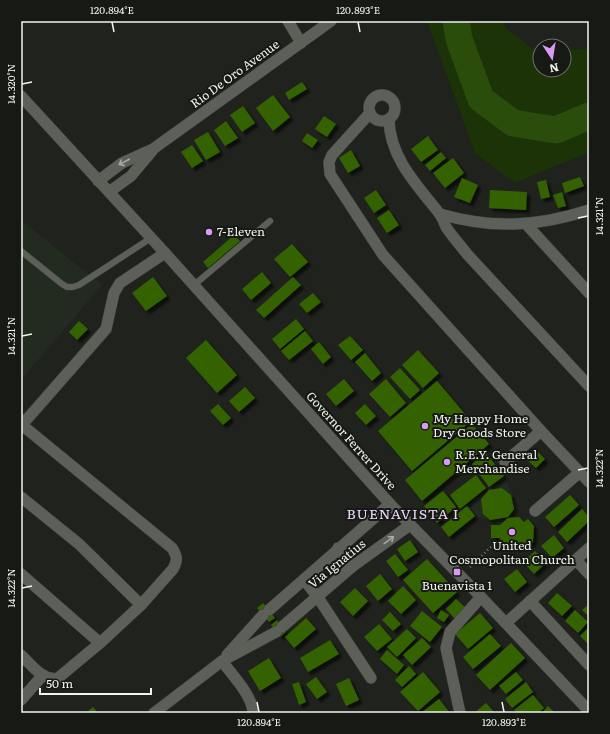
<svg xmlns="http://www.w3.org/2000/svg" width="610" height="734" viewBox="0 0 610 734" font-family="Literata,serif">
<defs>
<filter id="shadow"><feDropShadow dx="3.5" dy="3.5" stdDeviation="1" flood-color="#0009"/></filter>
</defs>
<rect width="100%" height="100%" fill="#1f221d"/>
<g fill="#232a1f">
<path d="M21 220 102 285 21 380Z"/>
<path d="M504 476 512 493 517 512 499 524 475 516 467 506Z"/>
</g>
<path fill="#1b3307" d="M427 21H503L507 29 540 54V70H564V50L589 49V152L515 183 475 153Z"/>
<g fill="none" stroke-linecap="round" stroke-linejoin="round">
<path stroke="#2a4d0b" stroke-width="27" d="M456 21 459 39 481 99 513 123 556 130 589 116"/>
</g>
<g fill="#346204" filter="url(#shadow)">
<path d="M302 82 307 89 289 100 285 93Z"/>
<path d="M273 95 290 117 273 131 256 108Z"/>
<path d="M243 106 255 123 242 132 230 115Z"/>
<path d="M324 116 336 124 327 137 315 129Z"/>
<path d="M226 121 238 138 225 146 214 130Z"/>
<path d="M208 132 220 152 206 160 194 140Z"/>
<path d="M307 133 318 140 312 148 302 141Z"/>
<path d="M428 136 438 150 421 162 411 149Z"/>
<path d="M192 145 203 161 192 168 181 152Z"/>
<path d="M351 150 360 166 348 173 339 158Z"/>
<path d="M441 152 446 158 430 171 425 165Z"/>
<path d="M453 158 464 173 445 188 433 173Z"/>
<path d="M580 177 584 186 565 193 562 183Z"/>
<path d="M462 178 478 185 470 203 454 197Z"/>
<path d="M546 180 550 197 541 199 537 182Z"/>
<path d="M376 190 386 205 374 213 364 198Z"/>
<path d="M490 190 527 192 526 210 489 208Z"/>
<path d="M562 192 566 206 558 208 553 195Z"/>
<path d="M389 210 399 225 387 233 377 218Z"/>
<path d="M234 235 240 241 208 268 203 262Z"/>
<path d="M292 244 308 262 290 277 274 259Z"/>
<path d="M262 272 271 283 251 300 242 289Z"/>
<path d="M153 277 167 296 146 311 132 293Z"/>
<path d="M293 277 301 285 264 318 256 310Z"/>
<path d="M313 293 321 302 307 313 299 304Z"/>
<path d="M296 319 304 329 280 349 272 339Z"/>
<path d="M79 321 88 329 77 340 69 332Z"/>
<path d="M305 331 313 341 289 360 281 351Z"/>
<path d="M350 336 363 350 351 360 338 345Z"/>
<path d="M206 340 237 375 217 393 186 358Z"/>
<path d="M319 342 331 357 323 364 311 349Z"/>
<path d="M418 350 439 373 423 388 402 365Z"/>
<path d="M365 353 381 373 372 381 355 362Z"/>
<path d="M400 368 420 390 410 399 390 377Z"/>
<path d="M344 379 354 391 336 406 326 394Z"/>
<path d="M386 379 406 403 390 417 369 394Z"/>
<path d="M437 381 471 421 412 471 378 431Z"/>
<path d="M245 387 255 398 239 412 229 401Z"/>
<path d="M218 404 231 418 223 425 210 411Z"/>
<path d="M365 404 376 416 366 425 355 413Z"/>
<path d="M472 424 489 444 422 501 405 480Z"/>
<path d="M535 449 545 459 536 468 526 459Z"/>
<path d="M486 453 504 476 489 487 472 464Z"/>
<path d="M476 475 486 488 460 509 450 495Z"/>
<path d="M502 488 511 495 514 509 508 517 490 520 483 514 481 499 489 490Z"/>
<path d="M443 491 456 507 437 523 424 506Z"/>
<path d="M570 495 579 505 554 527 545 517Z"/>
<path d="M467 506 475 516 449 537 441 527Z"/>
<path d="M582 509 589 517V521L567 542 558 532Z"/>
<path d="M519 517 524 522 528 519 534 526 533 542 527 547 523 545 518 547H509L499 538H491V525H500L508 518Z"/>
<path d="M554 535 564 548 552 558 541 546Z"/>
<path d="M410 540 418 552 405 561 397 549Z"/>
<path d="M535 551 546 563 534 574 523 562Z"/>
<path d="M395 554 408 570 398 577 386 561Z"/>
<path d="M427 559 457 592 433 613 403 580Z"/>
<path d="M517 569 527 582 515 592 504 579Z"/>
<path d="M380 574 392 589 378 601 366 586Z"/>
<path d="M403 586 416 600 401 614 388 601Z"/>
<path d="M355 588 368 601 353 616 340 602Z"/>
<path d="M557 593 572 606 562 616 548 603Z"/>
<path d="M456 599 466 608 455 619 446 609Z"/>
<path d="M263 603 275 618 269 622 257 608Z"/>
<path d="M589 604V617L582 610Z"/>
<path d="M441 610 449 615 444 622 437 618Z"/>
<path d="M575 610 588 622 578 633 565 621Z"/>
<path d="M422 611 442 627 430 642 410 626Z"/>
<path d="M390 612 401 624 393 631 382 620Z"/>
<path d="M480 613 493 628 468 649 455 634Z"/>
<path d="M306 618 316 629 294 648 285 637Z"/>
<path d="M277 620 286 632 280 637 271 625Z"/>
<path d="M379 624 392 639 377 651 364 637Z"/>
<path d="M589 627V645L580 636Z"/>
<path d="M407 629 416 638 397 657 387 647Z"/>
<path d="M490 634 501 646 473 669 463 657Z"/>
<path d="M422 638 431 647 412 665 403 655Z"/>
<path d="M330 640 339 654 308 672 300 658Z"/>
<path d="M511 643 525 658 490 690 476 675Z"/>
<path d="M387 650 404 665 397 674 380 659Z"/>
<path d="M269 658 281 678 260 691 248 671Z"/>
<path d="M409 666 416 674 402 687 395 680Z"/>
<path d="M423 672 440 692 418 711 400 692Z"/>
<path d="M516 672 523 680 506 694 499 686Z"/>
<path d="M316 677 327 692 317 699 306 684Z"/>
<path d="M349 678 359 700 346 706 336 684Z"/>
<path d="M299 682 306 702 299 705 292 684Z"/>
<path d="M526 682 533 692 512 708 505 699Z"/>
<path d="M533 695 544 708 538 713H517L514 710Z"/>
<path d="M439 699 450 713H421Z"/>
<path d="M486 703 495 713H474Z"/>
<path d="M548 706 555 713H542Z"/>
<path d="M93 707 98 713H86Z"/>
</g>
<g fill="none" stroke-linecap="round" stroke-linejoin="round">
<g stroke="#3c3f3a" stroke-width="7">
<g id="service">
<path d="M21 251 62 284 67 287H73L79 285 151 238"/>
<path d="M194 285 270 221"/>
</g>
</g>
<g stroke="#3c3f3a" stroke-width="12">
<g id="minor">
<path d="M288 21 301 43"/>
<circle cx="382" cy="108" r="13"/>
<path d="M370 113 332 155 329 162 330 174 383 255 541 431 589 482"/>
<path d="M389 120C390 158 417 185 439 213 442 217 444 222 446 227 452 236 460 245 467 254L589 386"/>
<path d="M440 214C492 229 537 227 589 210"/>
<path d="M526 224 589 293"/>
<path d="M21 426 106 329 114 293 120 283 165 253"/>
<path d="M505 462 541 431"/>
<path d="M21 497 79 544 141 605"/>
<path d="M535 511 580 472"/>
<path d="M338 548 353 566"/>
<path d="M576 560 589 574"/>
<path d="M21 574 100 643"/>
<path d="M304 580 317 596 371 678"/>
<path d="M530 601 589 665"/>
<path d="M269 610 390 504"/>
<path d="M506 623 589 548"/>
<path d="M282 627 353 566 410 525"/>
<path d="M21 655C31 664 43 682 58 678L100 643 141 605 173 569C178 560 177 556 172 548L22 425"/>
<path d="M227 655 263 615"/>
<path d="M222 661C232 675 253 696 253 713"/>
<path d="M21 700 43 675"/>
<path d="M154 713 222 661 276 632"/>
<path d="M460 713 446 648 450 632 481 597"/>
</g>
</g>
<g stroke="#3c3f3a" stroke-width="12">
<g id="tertiary">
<path d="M98 181 122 163 153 149 331 21"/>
<path d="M109 192 131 176 152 151"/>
</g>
</g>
<g stroke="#3c3f3a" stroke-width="12">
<path id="secondary" d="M21 96 165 253 390 504 481 597 589 711"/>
</g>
<path stroke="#737671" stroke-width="2.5" stroke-dasharray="1 3" stroke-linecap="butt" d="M470 567 497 541"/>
<use href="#service" stroke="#5c6059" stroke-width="6"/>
<use href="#minor" stroke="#5c6059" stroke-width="11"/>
<use href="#tertiary" stroke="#5c6059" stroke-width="11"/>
<use href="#secondary" stroke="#5c6059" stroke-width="11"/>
</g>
<defs><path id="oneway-shaft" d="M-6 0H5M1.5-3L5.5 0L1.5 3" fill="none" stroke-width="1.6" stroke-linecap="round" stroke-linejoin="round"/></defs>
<g stroke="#a7aaa4">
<use href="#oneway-shaft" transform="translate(124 162) rotate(152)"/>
<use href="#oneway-shaft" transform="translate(389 540) rotate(-36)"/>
</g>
<path fill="none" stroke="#f2f4f0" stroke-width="1.5" d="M112 22 114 32M358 22 360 32M22 84 32 82M578 218 588 216M22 336 32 334M578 470 588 468M22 588 32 586M257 702 259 712M502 702 504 712"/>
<g fill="#d99af7" stroke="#161914" stroke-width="1.5">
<circle cx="209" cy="232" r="4"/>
<circle cx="425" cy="426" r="4"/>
<circle cx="447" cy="462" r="4"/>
<circle cx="512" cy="532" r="4"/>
<rect x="453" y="568" width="8" height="8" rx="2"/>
</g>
<g text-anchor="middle" stroke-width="4" stroke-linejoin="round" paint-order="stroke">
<g font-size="12" fill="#f2f4f0" stroke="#161914">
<text transform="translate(235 74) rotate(-36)" y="4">Rio De Oro Avenue</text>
<text transform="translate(351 441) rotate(48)" y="4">Governor Ferrer Drive</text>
<text transform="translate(337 564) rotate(-39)" y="4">Via Ignatius</text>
</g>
<g font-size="12" fill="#f2f4f0" stroke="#161914" text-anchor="start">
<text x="217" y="236">7-Eleven</text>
<text x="433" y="423">My Happy Home<tspan x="433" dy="14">Dry Goods Store</tspan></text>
<text x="455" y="459">R.E.Y. General<tspan x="455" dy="14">Merchandise</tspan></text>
<text x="512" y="550" text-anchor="middle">United<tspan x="512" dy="14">Cosmopolitan Church</tspan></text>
<text x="457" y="590" text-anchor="middle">Buenavista 1</text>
</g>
<g font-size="14" letter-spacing="1" fill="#edd3fa" stroke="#161914">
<text x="403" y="519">BUENAVISTA I</text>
</g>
</g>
<rect width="610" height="734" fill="none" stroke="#161914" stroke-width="44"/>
<g transform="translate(552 58) rotate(168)"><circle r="19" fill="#161914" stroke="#6e716c"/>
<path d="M0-3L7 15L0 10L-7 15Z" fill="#d99af7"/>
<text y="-6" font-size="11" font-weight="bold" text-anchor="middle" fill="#f2f4f0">N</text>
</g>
<path d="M40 688v6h111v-6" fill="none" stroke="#f2f4f0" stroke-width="2"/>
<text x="46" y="688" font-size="12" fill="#f2f4f0" stroke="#161914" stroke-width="3" paint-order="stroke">50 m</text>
<rect x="22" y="22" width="566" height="690" fill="none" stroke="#f2f4f0" stroke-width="1.5"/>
<g font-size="10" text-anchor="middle" fill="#f2f4f0">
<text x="112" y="14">120.894°E</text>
<text x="358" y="14">120.893°E</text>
<text transform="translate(11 84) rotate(-90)" y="4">14.320°N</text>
<text transform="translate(599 216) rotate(-90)" y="4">14.321°N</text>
<text transform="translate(11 336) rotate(-90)" y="4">14.321°N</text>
<text transform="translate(599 468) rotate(-90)" y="4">14.322°N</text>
<text transform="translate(11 588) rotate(-90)" y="4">14.322°N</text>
<text x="259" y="726">120.894°E</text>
<text x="504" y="726">120.893°E</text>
</g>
</svg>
